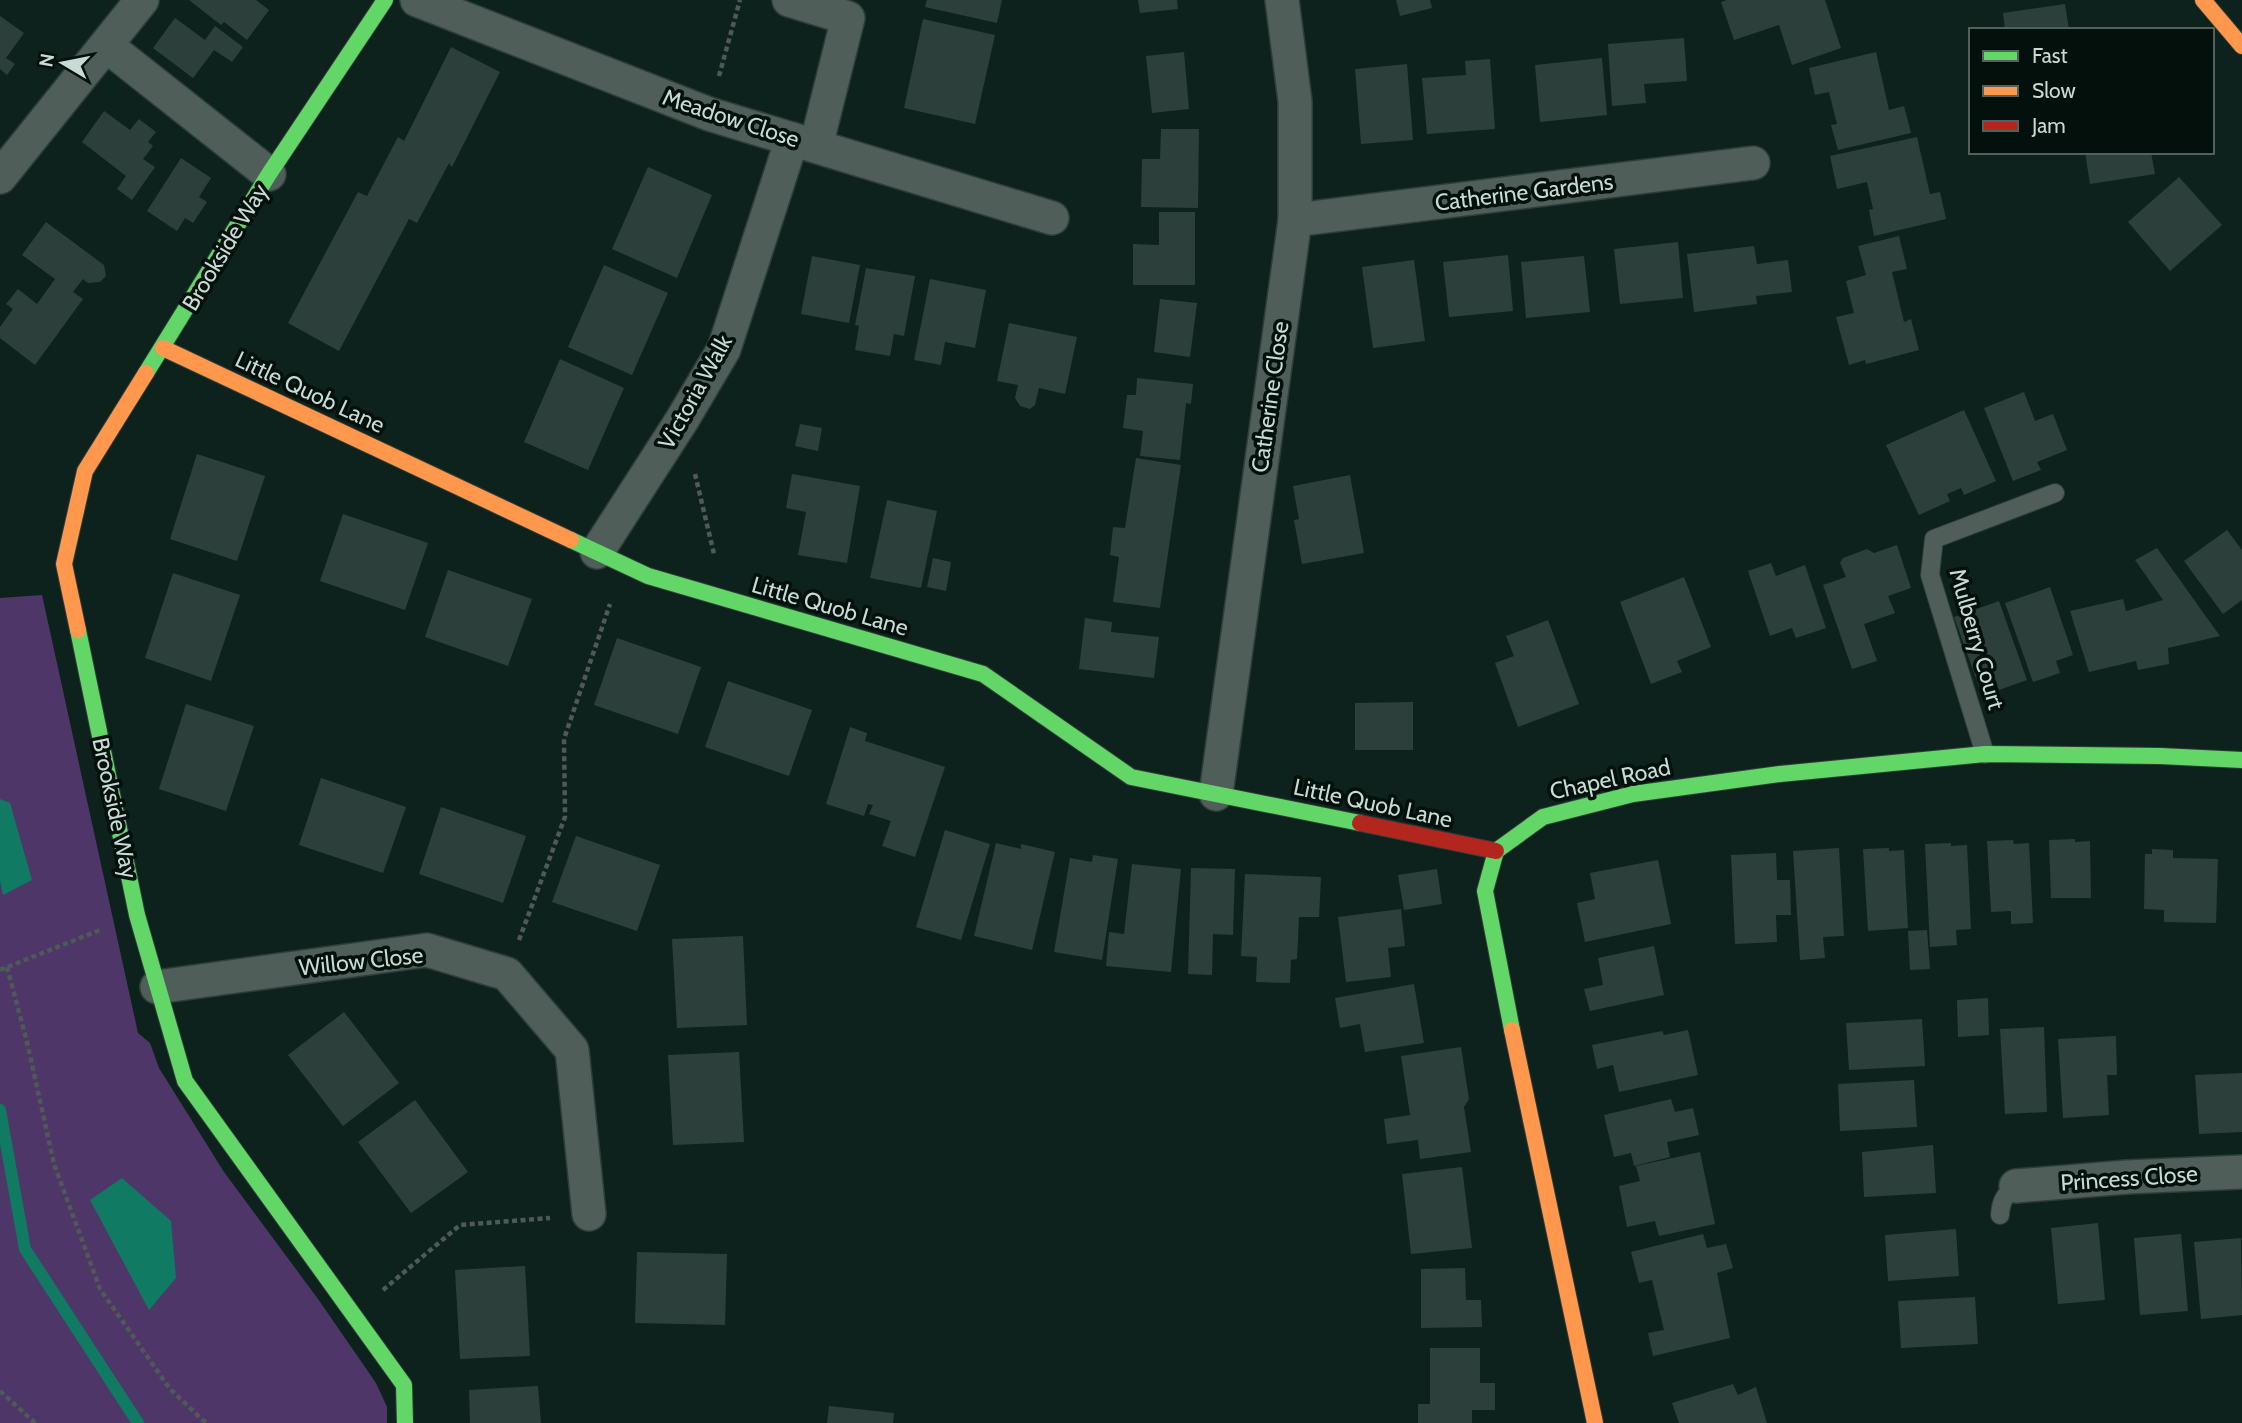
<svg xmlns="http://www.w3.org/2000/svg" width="2242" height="1423" viewBox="0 0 2242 1423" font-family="Cabin,sans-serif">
<rect width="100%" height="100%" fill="#0e221d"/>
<path fill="#4e3669" d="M42 595 138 1033 150 1043 159 1068 224 1172 318 1299 376 1383 387 1407V1423H0V598Z"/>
<g fill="#107a62">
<path d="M0 799 10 803 32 880 3 895 0 881Z"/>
<path d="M122 1178 171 1221 176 1278 149 1310 90 1200Z"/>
</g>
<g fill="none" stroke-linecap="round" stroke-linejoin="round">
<path stroke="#107a62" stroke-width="12" d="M0 1110 25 1249 138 1423"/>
</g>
<g fill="#2c3f3b">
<path d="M189 0H256L269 10 247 40 224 22 221 25Z"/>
<path d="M927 0H1002L997 23 925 7Z"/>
<path d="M1138 0H1177L1178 9 1140 13Z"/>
<path d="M1396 0H1430L1432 8 1400 16Z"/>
<path d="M1727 0H1825L1841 48 1792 65 1779 25 1734 40 1721 2Z"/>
<path d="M2065 4 2069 30H2005L2003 13Z"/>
<path d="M0 16 24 33 6 58 15 64 7 75 0 69Z"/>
<path d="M175 18 205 40 215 26 243 47 232 62 214 50 193 78 153 48Z"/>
<path d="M923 19 995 35 975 124 904 108Z"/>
<path d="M1684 38 1687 81 1644 84 1646 103 1612 106 1608 44Z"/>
<path d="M451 47 500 72 452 167 449 163 417 223 409 219 339 351 288 323 358 192 367 196 398 137 404 141Z"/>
<path d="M1184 52 1189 109 1152 113 1146 56Z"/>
<path d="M1876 52 1889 110 1904 106 1911 133 1838 150 1831 125 1837 124 1829 92 1815 95 1809 68Z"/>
<path d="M1602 58 1607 115 1540 122 1535 65Z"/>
<path d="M1490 59 1495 129 1427 134 1422 78 1466 75 1465 61Z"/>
<path d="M1407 64 1413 140 1361 144 1355 69Z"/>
<path d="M104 111 130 130 139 119 156 132 148 142 153 146 143 159 155 167 132 200 117 189 126 176 82 142Z"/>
<path d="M1161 129H1199L1198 208 1141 207 1142 159H1160Z"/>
<path d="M1917 137 1930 194 1940 192 1946 219 1874 236 1869 210 1873 209 1867 182 1837 189 1830 156Z"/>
<path d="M2085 152H2151L2155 174 2090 184Z"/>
<path d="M181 158 211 178 199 197 207 202 193 223 185 218 177 231 147 211Z"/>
<path d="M648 167 712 195 677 278 612 249Z"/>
<path d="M2179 177 2222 225 2170 271 2128 222Z"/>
<path d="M1159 212H1195V285H1133V244L1159 245Z"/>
<path d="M46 222 104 265 106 276 100 282 88 283 83 279 73 292 83 299 35 365 0 338V327L13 309 6 304 18 289 37 304 55 279 22 255Z"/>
<path d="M1899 236 1907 269 1892 272 1904 322 1911 319 1919 350 1866 364 1865 360 1849 365 1836 317 1854 313 1846 281 1866 275 1858 246Z"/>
<path d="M1678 242 1683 298 1620 304 1614 249Z"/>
<path d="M1754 246 1757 264 1788 260 1792 292 1756 296 1757 304 1694 312 1687 254Z"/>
<path d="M1508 255 1513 311 1449 317 1443 262Z"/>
<path d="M812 256 860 265 849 323 801 314Z"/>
<path d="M1584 256 1590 312 1526 318 1521 262Z"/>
<path d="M1414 260 1425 341 1373 348 1362 267Z"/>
<path d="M604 265 668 293 632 375 568 347Z"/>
<path d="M866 268 915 276 904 336 894 334 890 356 855 350 859 326 855 325Z"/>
<path d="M930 279 986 290 975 348 945 342 941 365 914 360Z"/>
<path d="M1160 299 1197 303 1190 357 1154 352Z"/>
<path d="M1009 323 1077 337 1065 394 1039 388 1035 405 1030 409 1020 406 1015 398 1018 385 997 381Z"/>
<path d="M560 359 624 388 588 470 524 442Z"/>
<path d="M1137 378 1193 384 1191 404 1186 403 1180 460 1140 456 1143 431 1123 428 1127 395H1136Z"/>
<path d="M2024 392 2035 421 2053 414 2067 450 2037 462 2041 470 2013 481 1984 408Z"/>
<path d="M1964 410 1996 481 1964 495 1961 488 1947 494 1950 501 1919 515 1886 445Z"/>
<path d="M800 424 822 428 818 451 795 446Z"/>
<path d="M197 454 265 476 237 561 170 539Z"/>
<path d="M1136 458 1181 465 1160 608 1113 602 1119 557 1110 555 1113 527 1125 528Z"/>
<path d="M792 474 860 486 847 563 798 555 806 512 786 508Z"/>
<path d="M1350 475 1364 553 1302 564 1294 520 1299 519 1293 486Z"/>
<path d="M887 500 937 511 921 588 870 578Z"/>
<path d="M343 514 428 543 405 610 320 581Z"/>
<path d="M2227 530 2242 550V600L2223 614 2184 561Z"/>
<path d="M1897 545 1911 588 1888 596 1895 613 1864 624 1877 661 1852 669 1823 585 1846 577 1840 563 1843 558 1867 549 1874 553Z"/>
<path d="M2157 548 2220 636 2168 648 2169 664 2138 670 2136 661 2089 672 2070 611 2123 599 2126 611 2163 600 2135 560Z"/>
<path d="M933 558 951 562 946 591 927 587Z"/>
<path d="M1771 563 1776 576 1805 565 1826 628 1796 638 1792 628 1770 636 1748 571Z"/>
<path d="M448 570 532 599 508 666 425 637Z"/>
<path d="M173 573 240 595 211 681 145 658Z"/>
<path d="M1684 577 1711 647 1677 661 1682 672 1651 684 1620 602Z"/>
<path d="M2050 587 2073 655 2056 661 2060 673 2033 682 2005 603Z"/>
<path d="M1999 601 2027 680 1999 690 1995 678 1978 684 1954 617Z"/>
<path d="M1085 618 1112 622 1111 632 1159 637 1154 678 1079 669Z"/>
<path d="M1548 620 1579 704 1518 727 1495 663 1514 656 1506 636Z"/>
<path d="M617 638 701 667 678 734 594 705Z"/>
<path d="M728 681 812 710 789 776 705 747Z"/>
<path d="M1413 702V750H1355V703Z"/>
<path d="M186 704 254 726 226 811 159 789Z"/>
<path d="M850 727 867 733 865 741 945 767 915 857 882 846 891 821 869 814 873 805 868 804 864 816 826 804Z"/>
<path d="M321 778 406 807 383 873 299 845Z"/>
<path d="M441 807 526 836 503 903 419 874Z"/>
<path d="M945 830 990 844 961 940 916 927Z"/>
<path d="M576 836 660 865 637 931 552 902Z"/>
<path d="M2075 839V842L2090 841 2091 898H2051L2049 840Z"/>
<path d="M2013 840 2014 844 2029 843 2033 923 2011 924V911L1991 912 1987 841Z"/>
<path d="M996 843 1021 849V844L1055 852 1032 950 974 936Z"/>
<path d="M1951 843V846L1967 845 1971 929 1956 930 1957 945 1930 947 1925 844Z"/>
<path d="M1839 848 1844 936 1823 937 1825 958 1800 960 1793 851Z"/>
<path d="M1889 848V851L1904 850 1908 928 1868 931 1863 849Z"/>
<path d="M2152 849 2173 850V858L2218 859 2216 923 2164 922V910L2144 909 2145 854H2152Z"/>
<path d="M1776 853 1777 880H1790L1791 915H1776L1777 942 1735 944 1731 855Z"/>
<path d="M1093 855 1118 859 1102 960 1054 952 1070 858 1092 862Z"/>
<path d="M1658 860 1671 924 1585 942 1577 903 1595 899 1590 873Z"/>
<path d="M1132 864 1181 869 1171 972 1106 966 1109 932 1124 934Z"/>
<path d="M1191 868 1235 869 1233 935 1213 934 1212 975 1188 974Z"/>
<path d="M1437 869 1442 904 1404 910 1398 875Z"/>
<path d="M1245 874 1321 877 1319 917H1299L1297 959 1291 960 1290 983 1256 982 1257 957 1241 956Z"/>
<path d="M1401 909 1405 946 1388 948 1391 977 1346 982 1338 917Z"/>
<path d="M1927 930 1930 969 1910 970 1908 931Z"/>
<path d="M743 936 747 1025 677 1028 672 939Z"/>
<path d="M1654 946 1664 995 1590 1011 1584 989 1603 985 1598 958Z"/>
<path d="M1414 984 1424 1043 1365 1052 1360 1024 1340 1028 1335 998Z"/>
<path d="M1988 998 1989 1035 1958 1037 1957 1000Z"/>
<path d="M344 1012 399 1083 343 1126 288 1055Z"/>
<path d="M1922 1019 1925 1066 1849 1070 1846 1023Z"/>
<path d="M2044 1027 2047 1112 2005 1114 2000 1029Z"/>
<path d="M1688 1030 1698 1075 1619 1092 1613 1065 1597 1069 1592 1045 1662 1031 1664 1035Z"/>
<path d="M2116 1036 2117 1075H2107L2109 1115 2063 1118 2058 1039Z"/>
<path d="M1461 1047 1469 1099 1464 1107 1471 1152 1420 1159 1418 1140 1387 1144 1384 1119 1410 1115 1401 1056Z"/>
<path d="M739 1052 744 1142 673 1145 668 1055Z"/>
<path d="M2242 1073V1132L2199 1134 2195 1075Z"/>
<path d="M1914 1080 1917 1127 1840 1131 1838 1084Z"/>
<path d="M1671 1099 1675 1112 1693 1108 1699 1135 1667 1142 1670 1157 1634 1166 1631 1153 1614 1157 1604 1115Z"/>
<path d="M415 1100 468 1172 411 1213 358 1142Z"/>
<path d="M1933 1145 1936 1193 1864 1197 1862 1152Z"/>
<path d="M1700 1152 1715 1224 1659 1236 1655 1221 1627 1227 1619 1186 1640 1181 1636 1166Z"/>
<path d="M1462 1167 1472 1248 1411 1254 1402 1174Z"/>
<path d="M2098 1223 2105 1300 2058 1304 2051 1228Z"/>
<path d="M1956 1229 1959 1276 1888 1281 1885 1235Z"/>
<path d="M1703 1234 1707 1248 1726 1244 1733 1268 1717 1273 1730 1338 1653 1356 1648 1333 1664 1330 1652 1280 1639 1283 1631 1252Z"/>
<path d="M2181 1234 2188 1311 2140 1315 2134 1238Z"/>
<path d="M2241 1238 2242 1315 2201 1319 2194 1242Z"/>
<path d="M637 1252 727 1254 725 1325 635 1323Z"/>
<path d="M525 1266 530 1356 460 1359 455 1270Z"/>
<path d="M1465 1268 1466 1300H1481L1482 1327 1421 1328V1269Z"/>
<path d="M1975 1297 1978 1344 1901 1348 1898 1301Z"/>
<path d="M1430 1348H1480V1383H1495V1410H1472V1423H1418V1404H1430Z"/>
<path d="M1733 1384 1738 1395 1756 1387 1767 1423H1679L1672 1403Z"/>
<path d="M538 1386 541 1423H470L469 1390Z"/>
<path d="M829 1406 894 1413 893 1423H827Z"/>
</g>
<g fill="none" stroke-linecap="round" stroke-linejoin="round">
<g stroke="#303c39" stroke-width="20">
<g id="lane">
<path d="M1985 754 1930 575 1934 539 2055 493"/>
<path d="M2000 1215C2001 1200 2005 1195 2016 1186"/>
</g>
</g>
<g stroke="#303c39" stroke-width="36">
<g id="street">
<path d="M417 0 709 114 1052 218"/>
<path d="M789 0 848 18 816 146"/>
<path d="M107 46 269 174"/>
<path d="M0 177 142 0"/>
<path d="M1295 220 1753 163"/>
<path d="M597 552 682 420 724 349 792 139"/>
<path d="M1216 794 1295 220V101L1282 0"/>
<path d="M157 987 427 950 507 974 572 1050 589 1214"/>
<path d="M2016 1186 2127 1177 2242 1172"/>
</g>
</g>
<g stroke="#303c39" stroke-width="18">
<g id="fast">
<path d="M146 373 269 174 385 0"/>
<path d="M571 540 648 576 983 674 1131 777 1360 823"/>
<path d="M78 630 137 915 185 1081 404 1385 405 1423"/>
<path d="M1512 1030 1485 891 1496 851 1543 817 1633 794 1780 774 1985 754 2160 756 2242 760"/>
</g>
</g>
<g stroke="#303c39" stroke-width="18">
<g id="slow">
<path d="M2203 0 2242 46"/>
<path d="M163 348 571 540"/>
<path d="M78 630 64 564 85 471 146 373"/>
<path d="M1512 1030 1595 1423"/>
</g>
</g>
<g stroke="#303c39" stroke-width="18">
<path id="jam" d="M1360 823 1496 851"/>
</g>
<g stroke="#4e5a56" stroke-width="4.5" stroke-dasharray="5 3.5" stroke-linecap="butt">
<path d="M719 76 740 0"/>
<path d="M695 474 714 554"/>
<path d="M519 940 565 817 564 739 610 604"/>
<path d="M7 967 27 1042 54 1164 100 1289 170 1389 206 1423"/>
<path d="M0 970 100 930"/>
<path d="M383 1290 460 1225 550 1218"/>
<path d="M0 1391 35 1423"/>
</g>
<use href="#lane" stroke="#4f5e58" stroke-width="18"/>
<use href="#street" stroke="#4f5e58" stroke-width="33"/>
<use href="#fast" stroke="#63d668" stroke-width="16"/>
<use href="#slow" stroke="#ff974d" stroke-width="16"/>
<use href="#jam" stroke="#b3261e" stroke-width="16"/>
</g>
<g text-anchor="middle" stroke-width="7" stroke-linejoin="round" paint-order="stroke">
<g font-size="23" fill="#c7dad3" stroke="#03100c">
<text transform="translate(731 118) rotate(18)" y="8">Meadow Close</text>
<text transform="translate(1524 192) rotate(-7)" y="8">Catherine Gardens</text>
<text transform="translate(225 247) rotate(-59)" y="8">Brookside Way</text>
<text transform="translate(310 392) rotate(25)" y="8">Little Quob Lane</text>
<text transform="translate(695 392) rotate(-61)" y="8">Victoria Walk</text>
<text transform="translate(1270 397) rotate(-82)" y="8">Catherine Close</text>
<text transform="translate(830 606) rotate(16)" y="8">Little Quob Lane</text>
<text transform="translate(1977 639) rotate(74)" y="8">Mulberry Court</text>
<text transform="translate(1610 779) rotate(-12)" y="8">Chapel Road</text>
<text transform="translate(1373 803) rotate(12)" y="8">Little Quob Lane</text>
<text transform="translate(115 808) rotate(78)" y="8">Brookside Way</text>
<text transform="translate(361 961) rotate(-6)" y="8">Willow Close</text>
<text transform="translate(2129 1178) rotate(-4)" y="8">Princess Close</text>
</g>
</g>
<rect x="1969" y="28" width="245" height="126" fill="#03100c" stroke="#51615c" stroke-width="2"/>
<rect x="1983" y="51" width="35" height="10" fill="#63d668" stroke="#51615c" stroke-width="2"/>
<text x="2032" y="63" font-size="21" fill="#c7dad3">Fast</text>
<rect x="1983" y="86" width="35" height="10" fill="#ff974d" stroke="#51615c" stroke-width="2"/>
<text x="2032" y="98" font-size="21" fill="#c7dad3">Slow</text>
<rect x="1983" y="121" width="35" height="10" fill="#b3261e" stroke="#51615c" stroke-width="2"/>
<text x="2032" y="133" font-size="21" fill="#c7dad3">Jam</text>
<g transform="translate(63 63) rotate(280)" stroke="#03100c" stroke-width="5" paint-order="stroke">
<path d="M0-5L12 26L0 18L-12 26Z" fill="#c7dad3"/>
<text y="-10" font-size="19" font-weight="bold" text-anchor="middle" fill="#c7dad3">N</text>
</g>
</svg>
